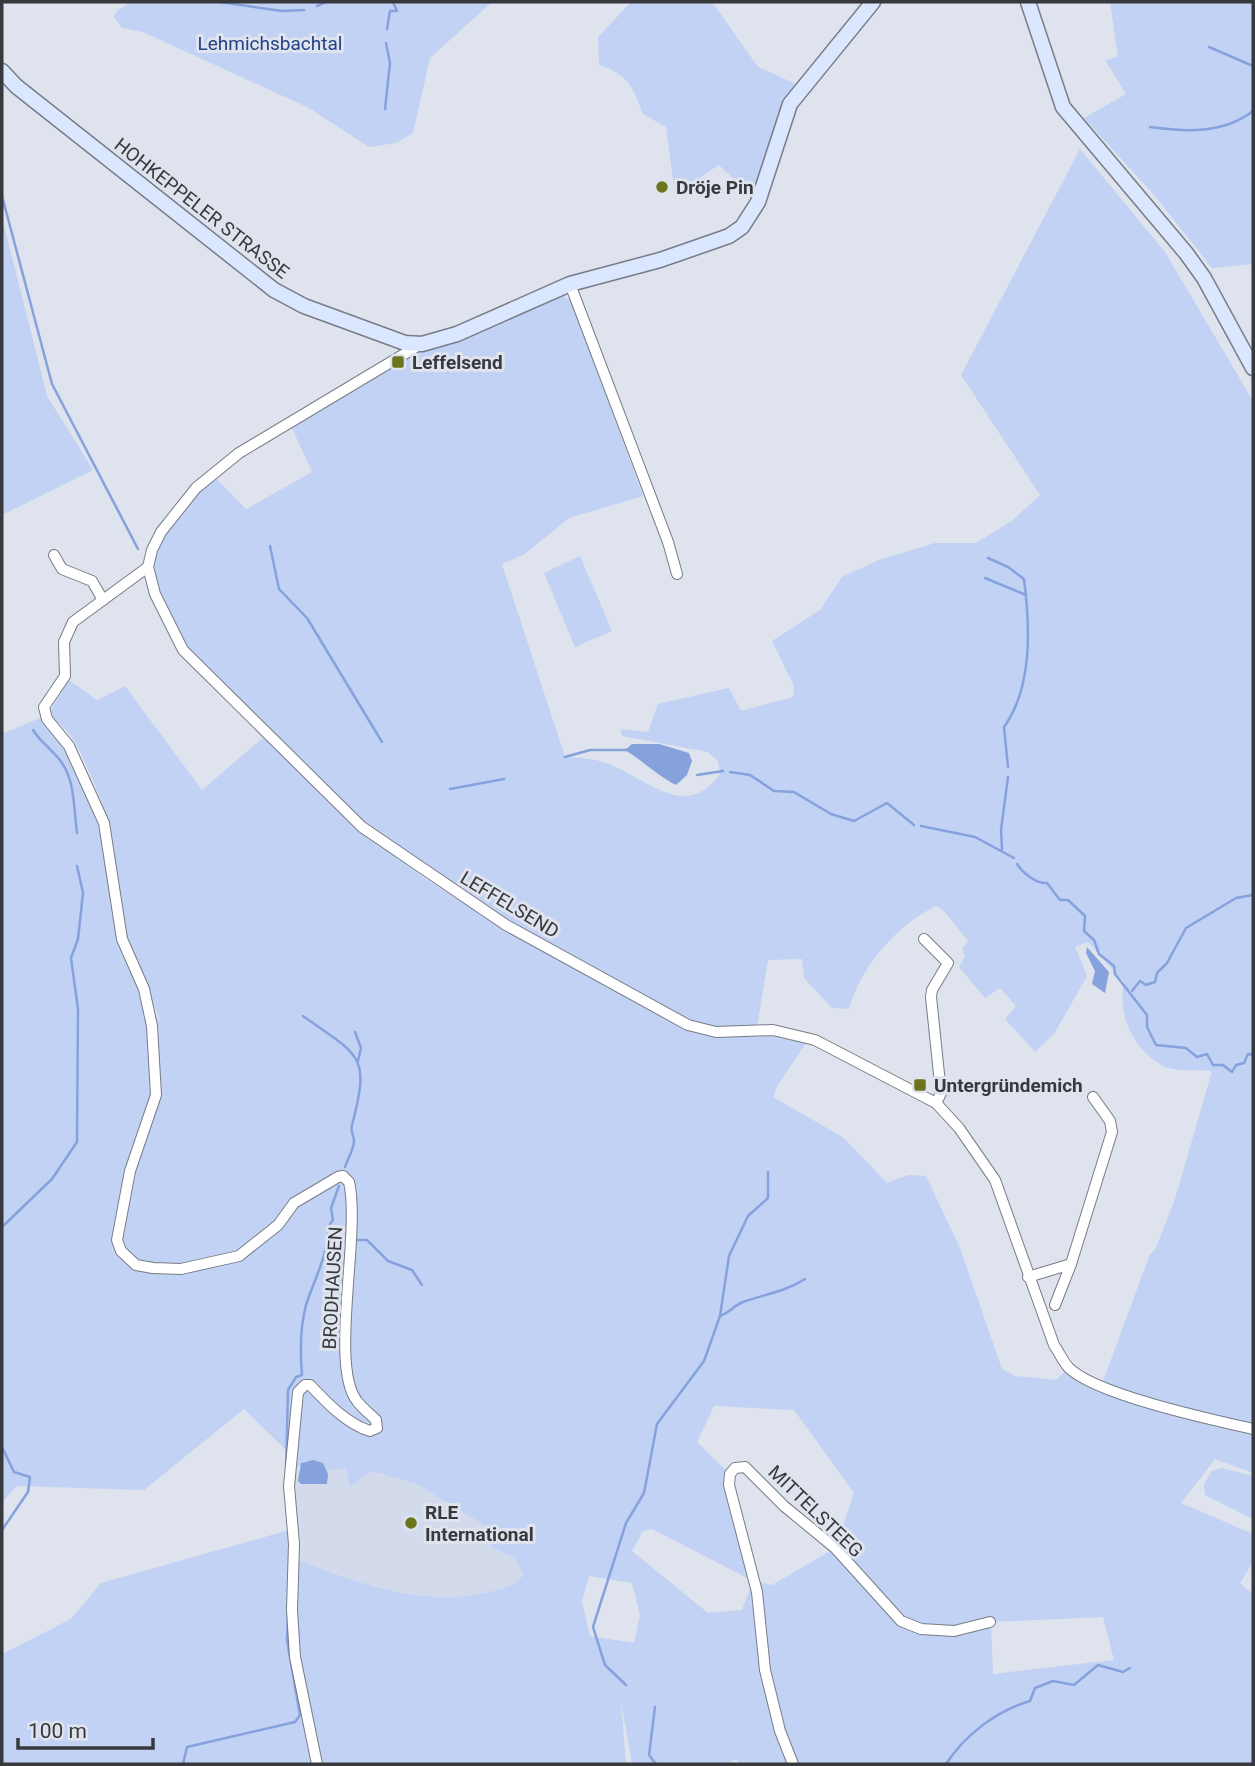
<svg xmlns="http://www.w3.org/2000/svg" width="1255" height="1766" viewBox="0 0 1255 1766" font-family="Roboto,sans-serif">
<rect width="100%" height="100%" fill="#dee3ed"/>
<path fill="#d2daec" d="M294 1466 298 1468 301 1484 328 1474 326 1470 346 1469 371 1470 415 1483 499 1534 525 1574 518 1584 470 1597 427 1599 369 1585 294 1559 289 1486Z"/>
<g fill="#c1d2f5" fill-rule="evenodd">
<path d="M131 2H492L430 58 413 133 396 143 369 147 309 108 143 32 122 28 114 17 117 11Z"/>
<path d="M631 2H712L758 67 798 85 755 199 719 165 675 194 666 127 643 114C632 86 629 75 599 65L598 37Z"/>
<path d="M1110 2H1253V264L1212 268 1155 196 1084 118 1126 94 1105 60 1118 57Z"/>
<path d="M1080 149 1165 252 1253 401V1473L1215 1459 1181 1503 1253 1534V1562L1240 1583 1253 1594V1764H741L736 1759 727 1764H632L621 1702 626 1764H2V1654L71 1619 101 1583 293 1529 294 1559C360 1582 422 1610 493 1591 507 1587 516 1586 524 1574L514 1557 490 1547 499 1534 415 1483 371 1471 350 1487 346 1469 326 1470 323 1463 304 1461 298 1468 291 1455 244 1409 144 1490 17 1486 2 1502V734L40 718C72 747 84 786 101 825L102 838 111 835C107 811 84 755 70 735 63 725 54 723 51 710L69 680 97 700 125 686 202 790 264 737 360 831 424 878 508 931 515 924 428 869 365 822 191 651C177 632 146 579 155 555 165 525 193 499 214 476L246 509 312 472 291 426 418 352 442 345 559 294 571 300 643 496 569 518 525 554 502 564 565 757C577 758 592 758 603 762 644 775 685 824 720 774L718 761 708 752 622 736 621 729 648 732 658 704 729 688 741 711 793 697 794 686 772 641 820 610 842 577 879 560 935 543H976L1013 520 1040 495 961 375ZM936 906 944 911 968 941 962 949 965 956 959 967 985 998 1000 988 1016 1006 1005 1019 1035 1052 1054 1034 1087 976 1075 947 1088 942 1124 982C1117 1015 1133 1049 1163 1066 1175 1072 1199 1070 1212 1071L1175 1199 1155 1250 1150 1254 1102 1384 1069 1368 1056 1380 1015 1376 1002 1369 960 1248 926 1176 908 1175 887 1183 844 1138 773 1097 777 1086 806 1043 756 1033 768 960 802 959 804 978 832 1008 849 1009C860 968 897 924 936 906ZM129 949 162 1024 139 990 121 953ZM714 1406 794 1410 854 1493 835 1548 772 1585 754 1581 730 1474 697 1442ZM652 1529 753 1581 742 1610 708 1613 632 1551 643 1531ZM589 1576 632 1583 640 1615 634 1643 590 1636 582 1602ZM1103 1617 1114 1660 993 1674 991 1622Z"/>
<path d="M2 217 47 396 93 470 2 515Z"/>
<path d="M580 556 612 631 575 647 544 573Z"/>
<path d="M1222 1468 1253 1476V1519L1205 1495 1204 1484 1212 1471Z"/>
</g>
<g fill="#86a2dc">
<path d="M632 744H659L689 753 692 761 687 775 676 785C658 776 643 761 625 750Z"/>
<path d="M1087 947 1109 972 1105 993 1092 984 1095 971 1086 953Z"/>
<path d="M313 1460 323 1463 328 1474 327 1484H301L298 1481 301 1463Z"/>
</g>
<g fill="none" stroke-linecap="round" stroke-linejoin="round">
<g stroke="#86a2dc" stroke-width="2.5">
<path d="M220 2 282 11 304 10"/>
<path d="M317 6 326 2"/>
<path d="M387 29 390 11H397L393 2"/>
<path d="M1209 47 1253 66"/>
<path d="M385 109 390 63 386 43"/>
<path d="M1150 127C1187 132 1223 134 1253 111"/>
<path d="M2 196 52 384 138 549"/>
<path d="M270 546 279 589 307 618 382 742"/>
<path d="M988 558 1008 567 1024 579C1030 626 1033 687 1004 727L1008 767"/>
<path d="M985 578 1026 595"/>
<path d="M33 730C41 743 54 751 62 763 75 781 74 812 77 833"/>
<path d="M565 757 590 750H627"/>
<path d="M730 772 750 775 774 791 794 792 831 814 854 821 887 803 914 825"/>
<path d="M697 775 723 771"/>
<path d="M450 789 504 779"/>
<path d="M921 826 975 837 1014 858"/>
<path d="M1002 850 1001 830 1008 777"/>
<path d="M1017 864C1023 873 1036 884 1047 883L1060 900H1068L1085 916 1084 931 1094 940 1099 954 1114 966 1115 974 1147 1015V1027L1156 1045 1186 1048 1197 1057 1207 1054 1213 1065H1223L1232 1072 1236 1065 1244 1063 1248 1054 1253 1055"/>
<path d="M1132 991 1140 981 1146 985 1155 982 1157 973 1167 963 1186 928 1236 898 1253 895"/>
<path d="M303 1016C359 1056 371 1054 352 1125 350 1133 354 1134 354 1141 354 1149 347 1160 345 1167"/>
<path d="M355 1032 361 1048 358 1061"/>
<path d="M2 1227 52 1179 77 1142 78 1009 71 958 78 939 83 893 77 866"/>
<path d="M357 1240H367L388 1261 412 1270 422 1285"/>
<path d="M326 1248 346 1241"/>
<path d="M720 1316C729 1313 735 1305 743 1302 765 1294 785 1292 805 1279"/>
<path d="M2 1447 14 1472 30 1477 28 1492 2 1530"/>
<path d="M286 1470 288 1390 296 1377 302 1375C300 1352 300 1328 306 1305 314 1280 329 1253 328 1227L333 1220 331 1208 339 1186"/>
<path d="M626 1685 605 1665 593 1627 626 1523 644 1493 657 1424 704 1361 720 1316 729 1256 748 1216 768 1198V1172"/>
<path d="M655 1707 649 1755 656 1764"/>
<path d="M183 1764 187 1747 295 1722 300 1715 287 1640 288 1615"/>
<path d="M946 1764C965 1735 996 1711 1030 1701L1035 1688 1053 1681 1074 1685 1098 1665 1123 1672 1130 1668"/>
</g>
<g stroke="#777c85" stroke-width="12">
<g id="street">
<path d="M570 284 668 542 677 574"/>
<path d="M421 344 239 453 196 488 161 532 152 550 148 567 155 594 183 650 362 827 506 925 688 1025 716 1032 773 1030 815 1040 936 1103 959 1128 995 1180 1054 1345C1059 1352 1063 1362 1069 1368 1097 1395 1213 1420 1253 1429"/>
<path d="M54 555 62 569 92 581 103 600"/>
<path d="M148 567 73 622 64 642 65 676 44 707 47 719 69 746 104 823 122 939 144 989 152 1026 156 1095 130 1171 117 1240 121 1251 136 1265 153 1268 181 1269 239 1256 278 1225 294 1203 338 1177 343 1176 349 1182C361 1233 329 1366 357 1401 362 1408 370 1414 376 1420L377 1428 370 1431C347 1424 327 1403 310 1385H305L298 1392 289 1486 294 1544 292 1610 295 1657 317 1764"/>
<path d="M924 939 948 963 932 990 931 997 941 1093 936 1103"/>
<path d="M1028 1277 1071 1264 1112 1132 1110 1121 1093 1097"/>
<path d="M1055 1305 1071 1264"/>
<path d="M793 1764 780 1731 765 1670 757 1592 729 1485 730 1474 735 1468 745 1467 784 1506 835 1548 901 1621 921 1629 954 1631 990 1622"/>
</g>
</g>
<g stroke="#777c85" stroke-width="17">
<g id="secondary">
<path d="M1028 2 1063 107 1186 253 1204 278 1253 368"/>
<path d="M2 71 16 86 274 290 304 306 405 343 422 344 457 334 570 284 660 260 729 236 742 227 758 202 790 104 873 2"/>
</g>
</g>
<use href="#street" stroke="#fff" stroke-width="10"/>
<use href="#secondary" stroke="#dbe7ff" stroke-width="14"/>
</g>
<g fill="#6c741c" stroke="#dee3ed" stroke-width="2.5">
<circle cx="662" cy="187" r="7"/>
<rect x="391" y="355" width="14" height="14" rx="3.5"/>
<rect x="913" y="1078" width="14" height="14" rx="3.5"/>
<circle cx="411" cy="1523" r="7"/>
</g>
<g text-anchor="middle" stroke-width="6" stroke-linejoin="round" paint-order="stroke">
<g font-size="19" fill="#244287" stroke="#dee3ed">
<text x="270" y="50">Lehmichsbachtal</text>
</g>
<g font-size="19" font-weight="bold" fill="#37393d" stroke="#dee3ed" text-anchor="start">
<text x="676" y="194">Dröje Pin</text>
<text x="412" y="369">Leffelsend</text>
<text x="934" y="1092">Untergründemich</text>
<text x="425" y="1519">RLE<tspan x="425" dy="22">International</tspan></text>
</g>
<g font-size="19" fill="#37393d" stroke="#dee3ed">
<text transform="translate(202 208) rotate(38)" y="7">HOHKEPPELER STRASSE</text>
<text transform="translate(510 904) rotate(31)" y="7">LEFFELSEND</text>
<text transform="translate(332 1288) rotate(-87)" y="7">BRODHAUSEN</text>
<text transform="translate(816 1511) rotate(44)" y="7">MITTELSTEEG</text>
</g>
</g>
<rect width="1255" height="1766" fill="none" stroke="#37393d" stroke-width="7"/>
<path d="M18 1738v10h135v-10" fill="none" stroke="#37393d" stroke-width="3.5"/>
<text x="28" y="1738" font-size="21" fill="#37393d" stroke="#dee3ed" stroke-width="5" paint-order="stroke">100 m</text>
</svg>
